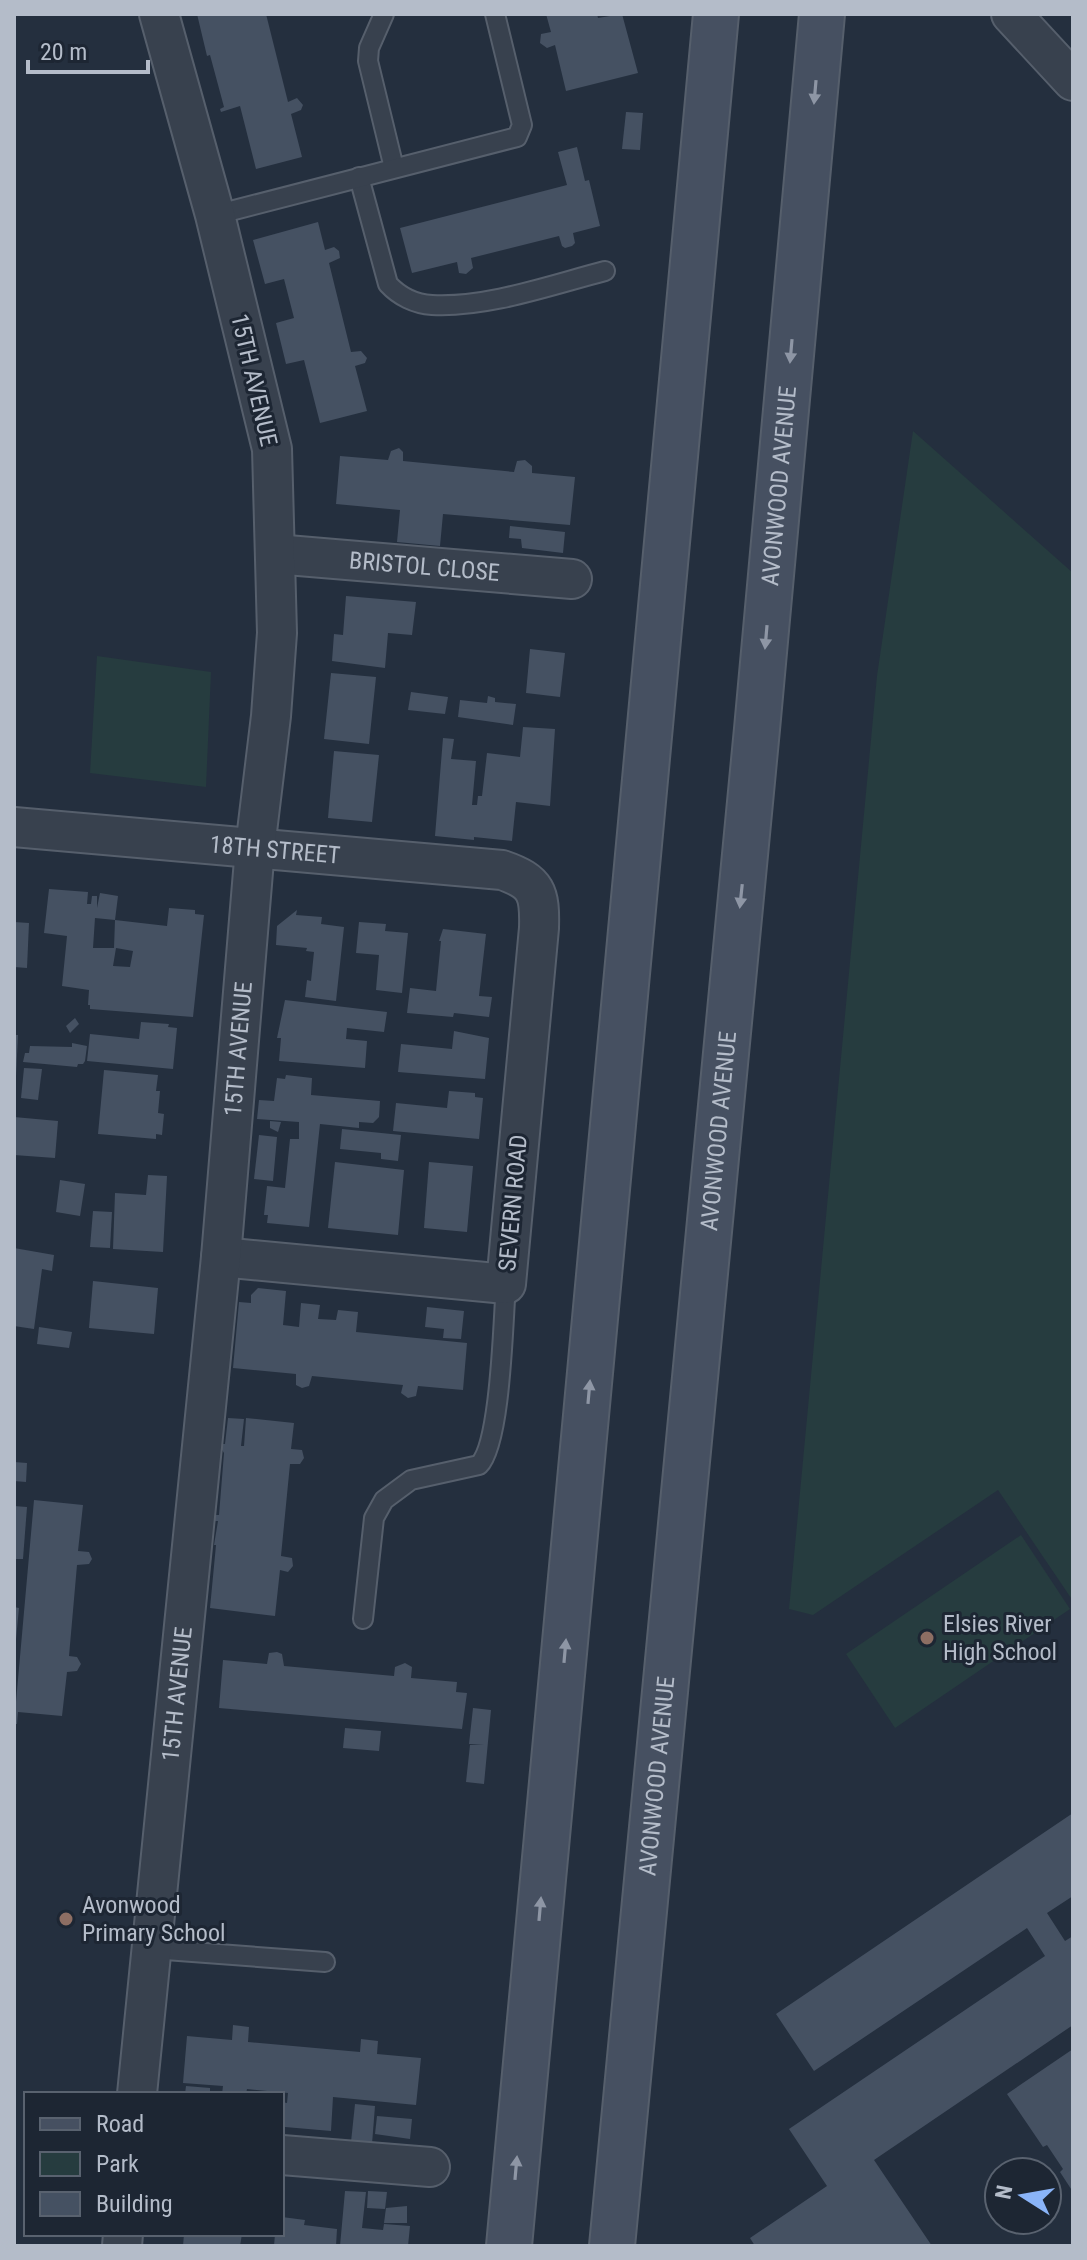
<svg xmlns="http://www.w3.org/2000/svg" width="1087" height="2260" viewBox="0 0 1087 2260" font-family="'Roboto Condensed',sans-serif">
<rect width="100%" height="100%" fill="#242f3e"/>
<g fill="#263c3f">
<path d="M913 431 1073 573V1601L998 1490 813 1615 789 1609 877 676Z"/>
<path d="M97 656 211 672 206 787 90 773Z"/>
<path d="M1021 1535 1070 1609 895 1728 846 1654Z"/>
</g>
<g fill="#455162" fill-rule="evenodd">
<path d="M197 14H266L288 102 297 98 303 105 301 110 291 114 302 157 256 169 240 106 221 112 220 109 224 107 210 55 207 56Z"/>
<path d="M546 14H597L598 18 622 14 638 73 566 91 555 45 547 48 540 43 541 34 551 32Z"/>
<path d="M626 112 643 113 640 150 622 149Z"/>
<path d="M577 147 585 181 589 180 600 226 573 233 575 243 572 246 565 248 562 246 559 236 471 258 473 268 466 274 459 273 457 262 412 273 400 228 567 185 558 152Z"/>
<path d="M318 222 325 250 334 247 339 251 340 258 329 263 351 352 361 351 367 358 365 363 355 366 367 411 320 423 304 360 286 364 276 323 294 318 284 279 265 284 253 240Z"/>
<path d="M399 448 403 452V461L514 472 517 461 525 460 532 466V473L575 477 570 525 443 514 440 546 397 542 400 510 336 504 340 456 388 460 391 451Z"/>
<path d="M510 526 565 532 563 553 522 548 521 539 509 538Z"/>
<path d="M346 596 416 602 412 635 388 633 385 668 332 661 334 634 343 635Z"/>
<path d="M530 649 565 653 560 697 526 693Z"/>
<path d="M331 673 376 677 369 744 324 739Z"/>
<path d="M411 692 448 697 445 714 408 710Z"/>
<path d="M488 696 495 698V702L516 704 513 725 458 717 460 700 487 703Z"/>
<path d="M523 727 555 729 550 806 516 802 512 841 474 837V840L435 836 443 738 454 739 451 759 476 761 472 805H477L478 796H482L487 753 520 757Z"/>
<path d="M334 751 379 755 372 822 328 818Z"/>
<path d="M49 889 88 892 87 904H91L92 896H97V908L100 893 118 896 115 920 95 918 93 948H114L115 920 167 926 169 908 195 910V914L204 915 193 1017 90 1009V1005H88L89 990 62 986 67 936 44 933ZM116 948 133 951 130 967 113 966Z"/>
<path d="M297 910 296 915 322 917 321 924 344 927 336 1001 305 997 307 980 311 981 314 952 306 951 307 948 276 945 277 926Z"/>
<path d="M14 922 29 923 27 968 14 967Z"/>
<path d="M359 922 386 924 385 931 408 933 402 993 376 990 379 955 356 953Z"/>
<path d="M443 929 486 934 479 996 492 997 489 1017 454 1013 453 1017 407 1013 410 988 436 991 441 941H439Z"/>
<path d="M285 1000 387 1012 384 1032 347 1028 346 1039 367 1041 365 1068 279 1061 281 1038H277Z"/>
<path d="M75 1018 79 1024 70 1033 66 1026Z"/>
<path d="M141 1022 169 1024 168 1027 177 1028 173 1069 87 1061 90 1034 139 1039Z"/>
<path d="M454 1031 489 1038 485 1079 398 1072 401 1044 452 1049Z"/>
<path d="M14 1035H18L16 1076H14Z"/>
<path d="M72 1043 87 1046 85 1061 83 1064H78L77 1067 23 1062 25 1053H29L30 1046 72 1047Z"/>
<path d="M24 1068 42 1069 38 1100 21 1098Z"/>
<path d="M104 1070 158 1075 156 1091H160L158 1113 164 1114 162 1135 156 1134V1139L98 1134Z"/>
<path d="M286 1075 312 1078 311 1095 380 1101 379 1117 373 1123 359 1122V1128L320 1124 309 1227 267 1223 268 1215H264L267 1186 285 1188 290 1139H299V1122L257 1119 259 1100 274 1101 277 1078 285 1079Z"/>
<path d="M449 1091 475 1093V1097L483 1098 479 1139 393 1131 396 1103 447 1108Z"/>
<path d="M14 1117 58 1121 55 1158 14 1155Z"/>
<path d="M270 1121 281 1122 278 1132 270 1128Z"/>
<path d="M342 1129 401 1135 398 1161 381 1159V1153L340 1149Z"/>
<path d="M259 1135 277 1137 273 1181 254 1179Z"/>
<path d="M335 1162 404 1170 398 1235 328 1228Z"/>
<path d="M429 1162 473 1166 467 1232 424 1228Z"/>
<path d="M148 1175 167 1176 163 1252 113 1249 115 1193 146 1195Z"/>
<path d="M60 1180 85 1184 80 1216 56 1212Z"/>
<path d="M93 1211 112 1212 110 1248 90 1247Z"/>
<path d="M14 1248 54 1255 52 1271 42 1269 34 1329 14 1326Z"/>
<path d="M93 1281 158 1288 154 1334 89 1328Z"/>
<path d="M258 1288 286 1291 283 1325 299 1327 301 1303 320 1305 318 1319 336 1320 338 1310 358 1312 356 1332 467 1343 463 1390 418 1386 416 1396 408 1398 401 1393 403 1385 312 1376 309 1386 302 1388 296 1385V1374L233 1368 239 1302 251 1303V1295Z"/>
<path d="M427 1307 464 1311 461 1339 443 1338 444 1329 425 1327Z"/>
<path d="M39 1327 72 1332 69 1348 37 1344Z"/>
<path d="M228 1418 244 1419 241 1446H244L246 1418 294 1423 291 1449 302 1450 304 1458 300 1464H290L281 1556 292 1558 293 1566 288 1572 280 1570 275 1616 210 1608 216 1545H214L218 1521H214L215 1515H219L224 1453 221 1448 222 1444H225Z"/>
<path d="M14 1462 27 1463 26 1482 14 1481Z"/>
<path d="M34 1500 83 1505 78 1551 89 1552 92 1559 89 1564 77 1565 69 1656 77 1657 81 1664 77 1671 67 1672 62 1716 18 1712 17 1724H14Z"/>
<path d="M14 1506 27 1507 23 1559H14Z"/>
<path d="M14 1607 19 1608 16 1639H14Z"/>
<path d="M277 1652 282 1654 284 1666 394 1676 395 1667 405 1663 412 1667 411 1678 457 1682 456 1692 467 1693 462 1729 219 1708 223 1660 267 1664 269 1653Z"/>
<path d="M473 1708 491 1710 484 1784 466 1782 470 1745H484L469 1744Z"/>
<path d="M345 1728 381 1731 379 1751 343 1748Z"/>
<path d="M1073 1813V1896L1047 1913 1065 1941 1073 1936V2025L874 2160 932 2246H755L750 2238 827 2186 789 2129 1045 1956 1027 1928 814 2071 776 2014Z"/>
<path d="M233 2025 249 2027 248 2042 360 2052 361 2039 378 2041 377 2054 421 2058 416 2105 333 2097 331 2131 285 2127V2123L282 2122V2102L287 2103 288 2093 247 2089 246 2094H222L223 2086 183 2083 187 2036 232 2040Z"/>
<path d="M1073 2049V2192L1060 2172 1063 2169 1047 2145 1043 2147 1007 2094Z"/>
<path d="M186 2086 210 2088V2094H185Z"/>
<path d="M355 2104 375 2106 372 2144 351 2142Z"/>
<path d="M377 2116 412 2119 410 2139 375 2134Z"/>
<path d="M345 2191 366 2192 362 2228 383 2230 384 2224 410 2226 408 2246H340Z"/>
<path d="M368 2191 387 2192 385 2209 367 2208Z"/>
<path d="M407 2206V2223H384L386 2208Z"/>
<path d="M282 2217 305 2220 304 2225 337 2229 336 2246H274L275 2234H282Z"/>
<path d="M184 2234H242L240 2246H183Z"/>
</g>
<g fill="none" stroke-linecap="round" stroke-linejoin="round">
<g stroke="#565f6c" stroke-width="22">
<g id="service">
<path d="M384 14 369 48 368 61 394 168"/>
<path d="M359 177 388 284C399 296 415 304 432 305 487 308 551 285 605 271"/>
<path d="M215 215 517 137 522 125 495 14"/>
<path d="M363 1619 374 1518 384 1500 411 1480 479 1465C501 1443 503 1320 506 1284"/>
<path d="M152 1949 325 1962"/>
</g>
</g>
<g stroke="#565f6c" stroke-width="42">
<g id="minor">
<path d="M1011 14 1073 81"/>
<path id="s1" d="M275 554 572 579"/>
<path id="s2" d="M14 827 502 870C537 882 540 893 539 928L506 1284 221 1257"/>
<path id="s3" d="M137 2094 221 1257 255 848 271 716 277 633 272 449 215 215 159 14"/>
<path d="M282 2155 430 2167"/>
<path d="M122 2246 123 2234"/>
</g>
</g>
<g stroke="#565f6c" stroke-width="48">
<g id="secondary">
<path d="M509 2246 716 14"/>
<path id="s4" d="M612 2246 757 729 822 14"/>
</g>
</g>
<use href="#service" stroke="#38414e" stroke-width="18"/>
<use href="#minor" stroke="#38414e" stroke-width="38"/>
<use href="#secondary" stroke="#465061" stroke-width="44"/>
</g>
<defs><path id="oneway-solid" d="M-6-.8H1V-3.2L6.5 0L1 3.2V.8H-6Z" transform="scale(2)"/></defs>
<g fill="#8e96a5">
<use href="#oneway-solid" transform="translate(815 92) rotate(95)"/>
<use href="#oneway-solid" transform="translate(791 351) rotate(95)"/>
<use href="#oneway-solid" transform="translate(766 637) rotate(95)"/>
<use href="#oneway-solid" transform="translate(741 896) rotate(96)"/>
<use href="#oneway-solid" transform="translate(589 1392) rotate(-85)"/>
<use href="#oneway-solid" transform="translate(565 1651) rotate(-85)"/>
<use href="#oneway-solid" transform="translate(540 1909) rotate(-85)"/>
<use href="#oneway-solid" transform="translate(516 2168) rotate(-85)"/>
</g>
<g fill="#8d6e63" stroke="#1d2633" stroke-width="3">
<circle cx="927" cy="1638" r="8"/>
<circle cx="66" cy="1919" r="8"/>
</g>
<g text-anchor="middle" stroke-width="6" stroke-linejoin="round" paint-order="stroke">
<g font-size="24" fill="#b4bcc9" stroke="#1d2633">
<text transform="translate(254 380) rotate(77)" y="8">15TH AVENUE</text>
<text dy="8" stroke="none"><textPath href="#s4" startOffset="1768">AVONWOOD AVENUE</textPath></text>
<text dy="8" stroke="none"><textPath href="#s1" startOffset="150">BRISTOL CLOSE</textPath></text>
<text dy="8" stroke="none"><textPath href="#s2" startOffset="262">18TH STREET</textPath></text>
<text dy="8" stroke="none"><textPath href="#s3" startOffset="1050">15TH AVENUE</textPath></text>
<text dy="8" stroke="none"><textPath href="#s4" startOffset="1120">AVONWOOD AVENUE</textPath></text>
<text transform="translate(513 1203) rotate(-85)" y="8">SEVERN ROAD</text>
<text dy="8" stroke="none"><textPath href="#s3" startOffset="402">15TH AVENUE</textPath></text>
<text dy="8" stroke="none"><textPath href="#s4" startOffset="472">AVONWOOD AVENUE</textPath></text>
</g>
<g font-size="24" fill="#b4bcc9" stroke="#1d2633" text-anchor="start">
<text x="943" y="1632">Elsies River<tspan x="943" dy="28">High School</tspan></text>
<text x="82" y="1913">Avonwood<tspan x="82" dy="28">Primary School</tspan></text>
</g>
</g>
<rect width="1087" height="2260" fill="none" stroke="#b4bcc9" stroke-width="32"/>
<rect x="24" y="2092" width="260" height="144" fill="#1d2633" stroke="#59626f" stroke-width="2"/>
<rect x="40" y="2118" width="40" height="12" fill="#465061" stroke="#59626f" stroke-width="2"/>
<text x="96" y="2132" font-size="24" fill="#b4bcc9">Road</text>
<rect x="40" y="2152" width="40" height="24" fill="#263c3f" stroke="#59626f" stroke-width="2"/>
<text x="96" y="2172" font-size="24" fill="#b4bcc9">Park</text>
<rect x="40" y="2192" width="40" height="24" fill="#455162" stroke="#59626f" stroke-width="2"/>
<text x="96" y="2212" font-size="24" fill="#b4bcc9">Building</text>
<g transform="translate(1023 2196) rotate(281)"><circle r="38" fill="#1d2633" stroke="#59626f" stroke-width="2"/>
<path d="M0-6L14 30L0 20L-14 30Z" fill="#8ab4f8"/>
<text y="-12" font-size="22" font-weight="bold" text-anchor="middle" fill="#b4bcc9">N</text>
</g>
<path d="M28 60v12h120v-12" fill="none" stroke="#b4bcc9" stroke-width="4"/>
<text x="40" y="60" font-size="24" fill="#b4bcc9" stroke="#1d2633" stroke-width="6" paint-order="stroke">20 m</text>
</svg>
